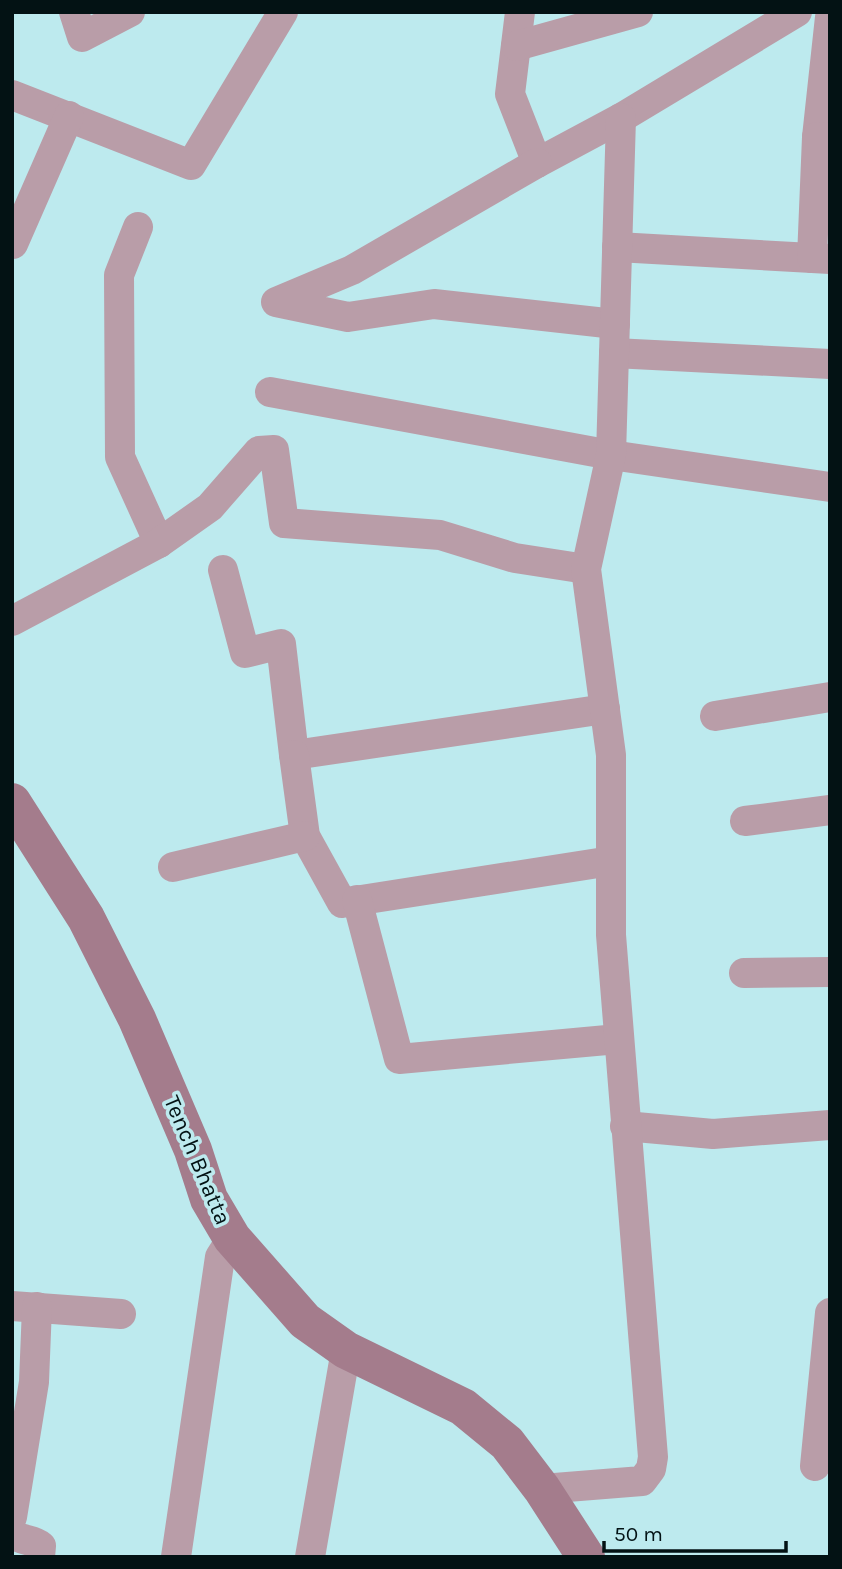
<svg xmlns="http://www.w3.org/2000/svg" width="842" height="1569" viewBox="0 0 842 1569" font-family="Karla,sans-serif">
<rect width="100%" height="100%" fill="#bdeaee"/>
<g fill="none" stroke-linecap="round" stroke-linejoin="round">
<g stroke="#b99da8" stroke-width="30">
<path d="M74 12 82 37 130 12"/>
<path d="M520 12 510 94 537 163 621 118 797 12"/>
<path d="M516 46 638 12"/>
<path d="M12 95 191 165 283 12"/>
<path d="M817 137 830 17"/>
<path d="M537 163 352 270 276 302 348 317 434 304 615 324"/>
<path d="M138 227 119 275 120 457 159 543"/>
<path d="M13 244 69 116"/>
<path d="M617 247 830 259"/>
<path d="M812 258 817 137 830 138"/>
<path d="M614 353 830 364"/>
<path d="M270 392 611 455 830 487"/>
<path d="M223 570 245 653 281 644 294 755 605 709"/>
<path d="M12 621 159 543 210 507 259 451 274 450 284 523 440 535 515 558 586 569"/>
<path d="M715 716 830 697"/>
<path d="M294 755 305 836 342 903 611 861"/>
<path d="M745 821 830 810"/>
<path d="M173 867 305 836"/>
<path d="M357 900 399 1059 618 1039"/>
<path d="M744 973 830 972"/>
<path d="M625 1126 713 1134 830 1125"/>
<path d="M12 1306 121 1314"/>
<path d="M815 1466 830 1313"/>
<path d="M542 1489 642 1481 651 1469 653 1457 611 935V755L586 569 611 455 621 118"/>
<path d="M12 1517 34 1382 37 1307"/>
<path d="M12 1531C18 1542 32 1538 41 1546L40 1557"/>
<path d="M176 1557 220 1257 232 1238"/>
<path d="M310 1557 346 1350"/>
</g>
<path stroke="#a47c8c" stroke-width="38" d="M12 802 86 918 137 1019 193 1150 209 1199 232 1238 305 1321 346 1350 463 1407 507 1443 542 1489 586 1557"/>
</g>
<g text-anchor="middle" stroke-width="7" stroke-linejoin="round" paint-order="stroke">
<g font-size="23" fill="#031214" stroke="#bdeaee">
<text transform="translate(198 1160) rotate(67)" y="8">Tench Bhatta</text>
</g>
</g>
<rect width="842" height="1569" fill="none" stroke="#031214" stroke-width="28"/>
<path d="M604 1541v10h182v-10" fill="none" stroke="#031214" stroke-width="3.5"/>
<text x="614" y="1541" font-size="21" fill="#031214" stroke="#bdeaee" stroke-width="5" paint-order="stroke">50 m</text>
</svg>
